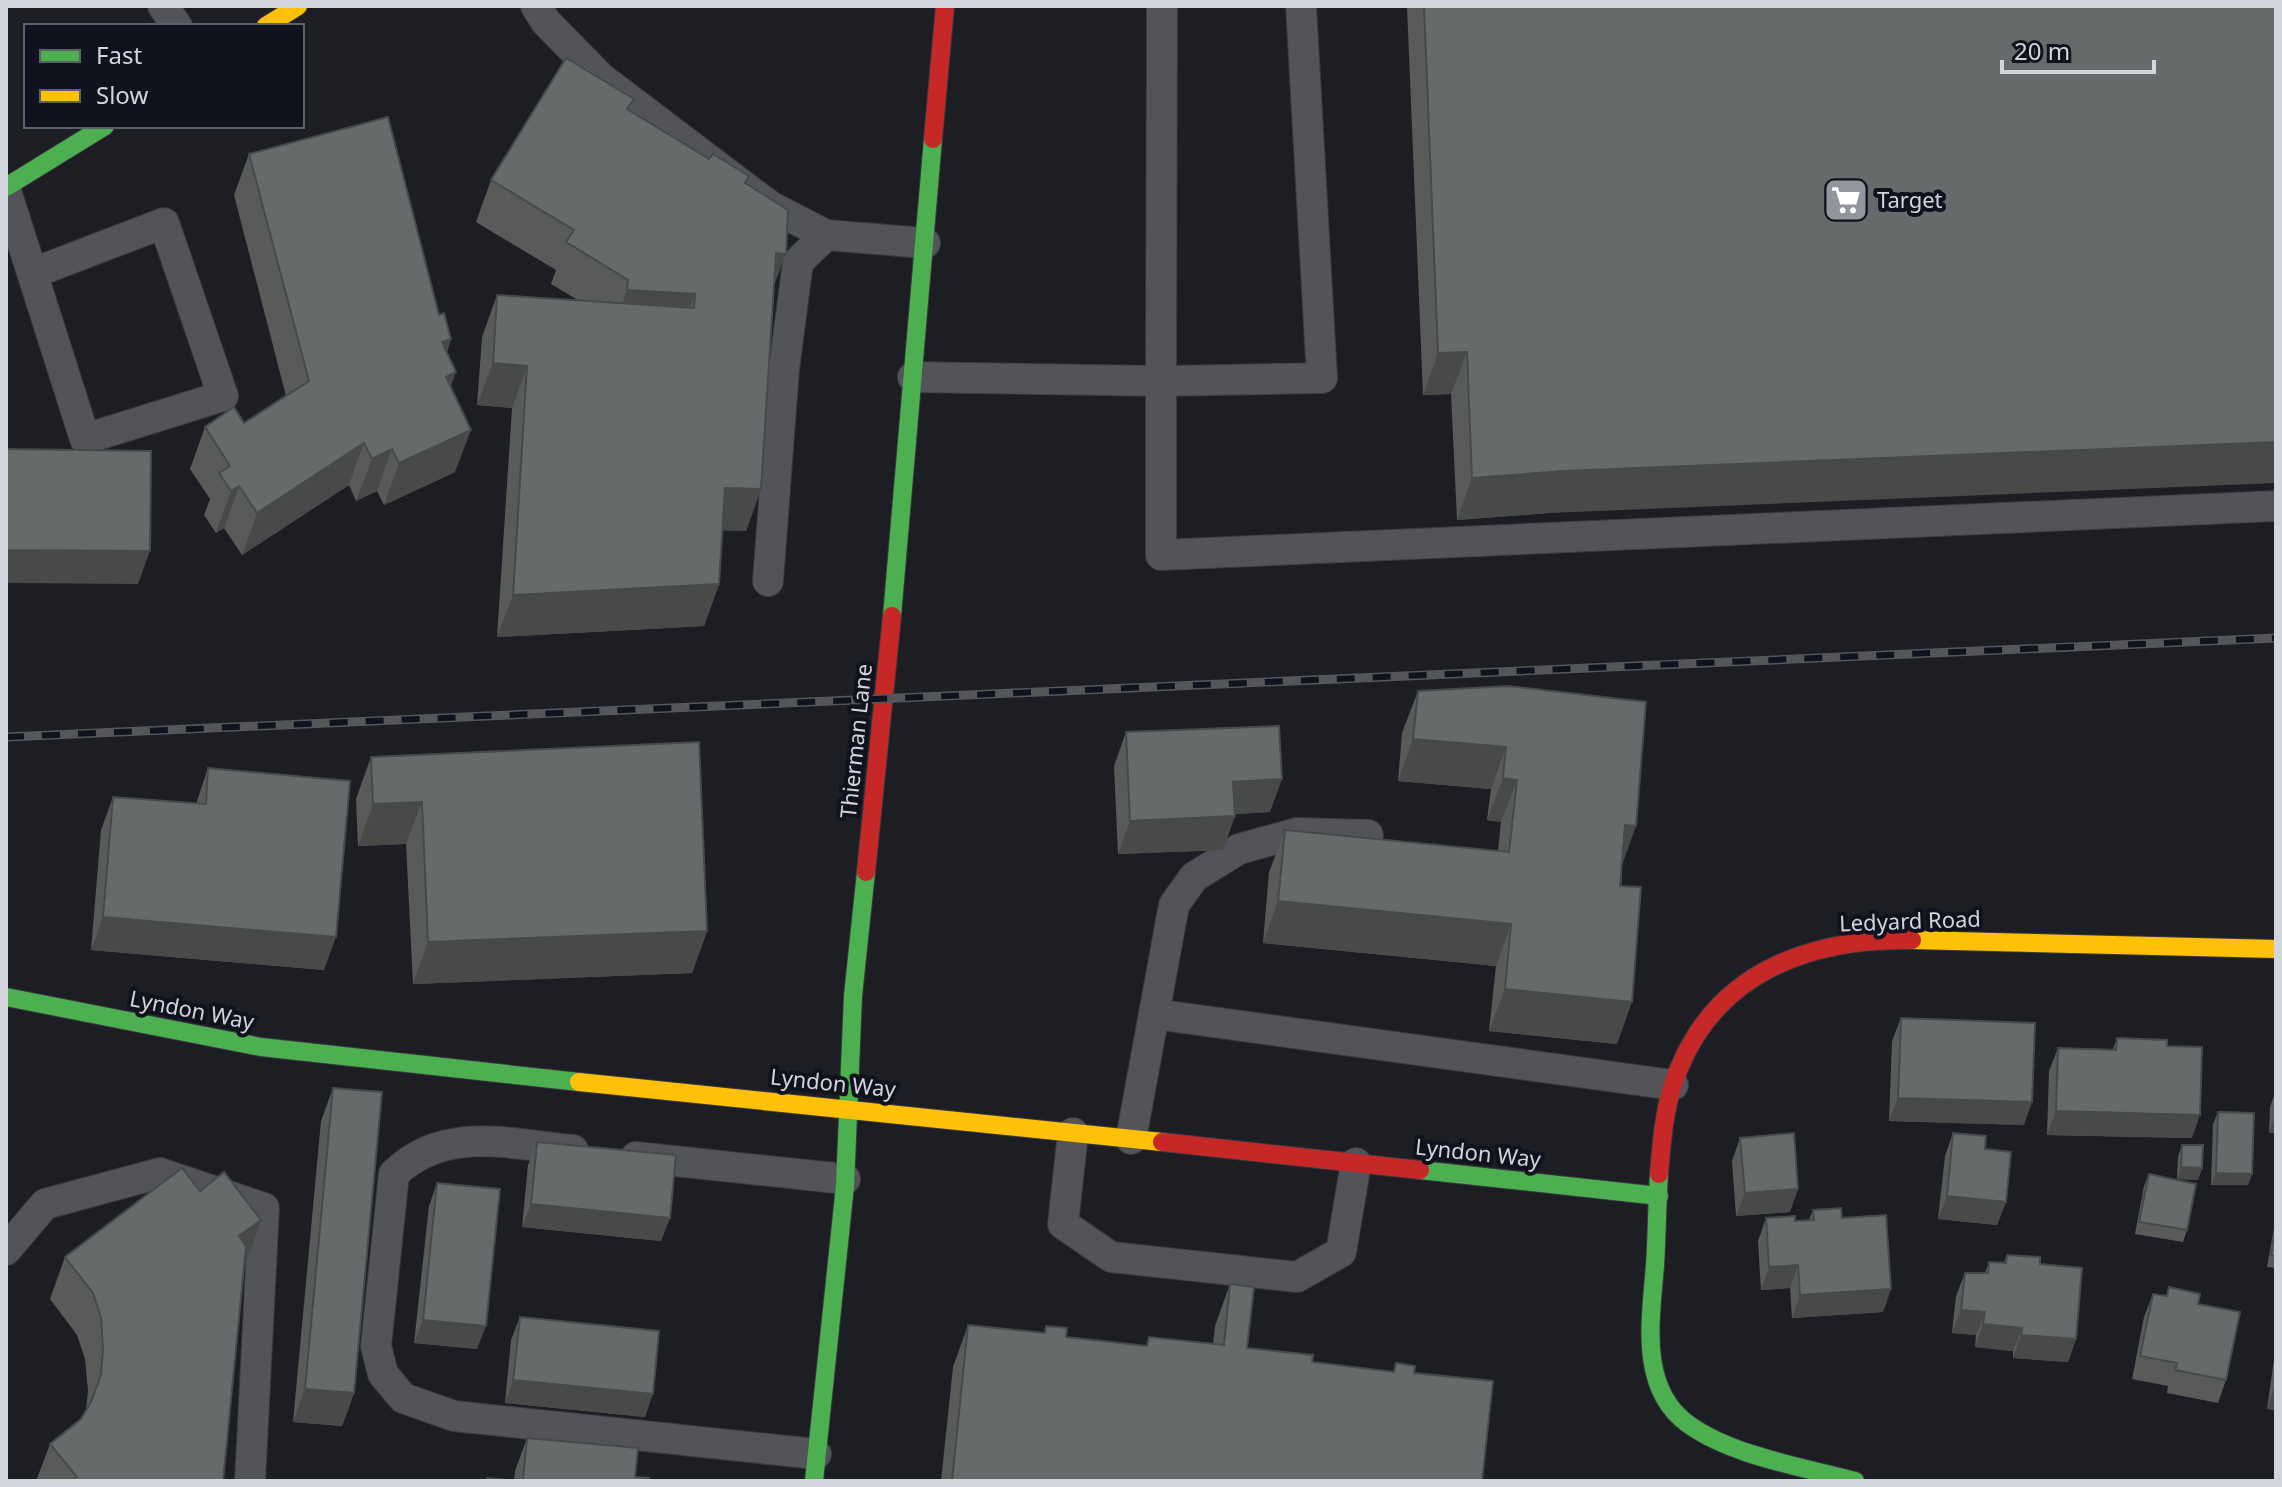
<svg xmlns="http://www.w3.org/2000/svg" width="2282" height="1487" viewBox="0 0 2282 1487" font-family="'Noto Sans',sans-serif">
<rect width="100%" height="100%" fill="#1c1e24"/>
<g fill="none" stroke-linecap="round" stroke-linejoin="round">
<g stroke="#39393f" stroke-width="32">
<g id="lane">
<path d="M163 6 177 26"/>
<path d="M536 6 546 22 601 78 770 206 826 235 925 243"/>
<path d="M1301 6 1322 378 1161 381V555L2276 506"/>
<path d="M6 191 85 439 223 396 164 223 33 273"/>
<path d="M913 377 1161 381 1162 6"/>
<path d="M768 581 784 369 798 262 826 235"/>
<path d="M1154 1014 1673 1085"/>
<path d="M1073 1133 1063 1224 1111 1257 1297 1277 1341 1252 1356 1163"/>
<path d="M1131 1139 1174 905 1194 877 1239 849 1297 833 1368 835"/>
<path d="M573 1150C509 1144 444 1125 394 1174L376 1346 383 1374 403 1398 454 1416 816 1454"/>
<path d="M636 1157 845 1179"/>
<path d="M6 1250 45 1204 160 1173 264 1208 250 1481"/>
</g>
</g>
<g stroke="#39393f" stroke-width="20">
<g id="fast">
<path d="M6 187 105 126"/>
<path d="M892 616 933 139"/>
<path d="M6 997 261 1047 579 1082"/>
<path d="M1420 1170 1659 1196"/>
<path d="M1659 1174C1657 1204 1657 1235 1655 1265 1651 1318 1638 1388 1688 1424 1732 1456 1803 1467 1855 1481"/>
<path d="M814 1481 845 1186 853 996 866 872"/>
</g>
</g>
<g stroke="#39393f" stroke-width="20">
<g id="slow">
<path d="M266 26 298 6"/>
<path d="M1912 940 2276 949"/>
<path d="M579 1082 1162 1142"/>
</g>
</g>
<g stroke="#39393f" stroke-width="20">
<g id="jam">
<path d="M933 139 945 6"/>
<path d="M866 872 892 616"/>
<path d="M1162 1142 1420 1170"/>
<path d="M1659 1174C1662 1137 1665 1099 1680 1066 1721 969 1815 938 1912 940"/>
</g>
</g>
<use href="#lane" stroke="#525459" stroke-width="30"/>
<use href="#fast" stroke="#4caf50" stroke-width="18"/>
<use href="#slow" stroke="#ffc107" stroke-width="18"/>
<use href="#jam" stroke="#c62828" stroke-width="18"/>
<g stroke="#55565a" stroke-width="9">
<path id="rail" d="M6 737 2276 638"/>
</g>
<use href="#rail" stroke="#10131d" stroke-width="6" stroke-dasharray="18" stroke-linecap="butt"/>
</g>
<g fill="#595b5b">
<path d="M1407 6H2276L1549 513 1457 520 1451 394 1423 395Z"/>
<path d="M630 111 746 184 774 285 761 489 746 531 723 530 719 584 704 626 497 637 512 408 477 405 482 337 497 295 578 300 551 284 556 270 476 222 491 180Z"/>
<path d="M249 154 439 315 451 339 447 352 450 387 455 472 384 505 377 491 356 501 349 485 242 555 224 528 216 533 204 515 210 499 190 469 205 427 244 423 286 396 234 195Z"/>
<path d="M1508 686 1622 866 1617 1044 1489 1031 1496 966 1263 943 1269 872 1285 830 1498 851 1501 822 1487 820 1491 789 1398 781 1402 733 1418 691Z"/>
<path d="M1126 732 1270 812 1234 814 1223 850 1118 854 1114 766Z"/>
<path d="M371 757 707 931 692 973 413 984 406 844 358 846 356 799Z"/>
<path d="M208 768 324 970 91 950 101 830 113 797 196 804Z"/>
<path d="M1901 1018 2024 1125 1889 1121 1892 1041Z"/>
<path d="M2117 1038 2167 1046 2192 1138 2047 1135 2049 1071 2058 1048 2113 1049Z"/>
<path d="M333 1088 354 1393 342 1426 293 1422 321 1121Z"/>
<path d="M2276 1090V1133H2269L2270 1107Z"/>
<path d="M2218 1112 2252 1174 2248 1185H2211L2213 1124Z"/>
<path d="M1953 1133 1985 1149 2006 1202 1997 1225 1938 1219 1945 1156Z"/>
<path d="M1740 1138 1790 1212 1736 1216 1732 1161Z"/>
<path d="M537 1142 661 1241 522 1227 528 1165Z"/>
<path d="M2182 1145 2202 1168 2198 1180 2177 1179 2178 1157Z"/>
<path d="M2149 1174 2187 1230 2183 1242 2135 1234 2144 1186Z"/>
<path d="M437 1183 477 1349 414 1343 429 1206Z"/>
<path d="M200 1191 261 1220 245 1263 223 1481H36L50 1444 81 1419 86 1410 88 1391 85 1359 77 1335 50 1299 65 1257Z"/>
<path d="M1813 1210 1842 1218 1891 1289 1883 1312 1792 1318 1790 1288 1761 1290 1758 1241 1766 1218 1795 1221 1809 1220Z"/>
<path d="M2276 1217V1268L2267 1267Z"/>
<path d="M2007 1255 2040 1264 2076 1339 2068 1362 2013 1358V1351L1975 1347 1976 1335 1952 1333 1956 1296 1965 1273H1985L1989 1262 2004 1263Z"/>
<path d="M1230 1284 1247 1348 1312 1362 1393 1372 1396 1363 1414 1373 1482 1481H941L953 1367 968 1325 1044 1333 1046 1326 1066 1337 1146 1346 1149 1337 1213 1344 1215 1326Z"/>
<path d="M2169 1287 2198 1304 2226 1380 2218 1403 2167 1393 2168 1386 2132 1379 2144 1317 2153 1294 2166 1296Z"/>
<path d="M520 1317 645 1417 505 1403 511 1340Z"/>
<path d="M2276 1345V1410L2267 1409Z"/>
<path d="M527 1438 635 1477 648 1481H486L487 1478 514 1481 515 1471Z"/>
</g>
<g fill="#484a4a">
<path d="M776 253 786 254 770 296Z"/>
<path d="M627 290 695 294 679 336 612 332Z"/>
<path d="M451 339 436 381 442 342Z"/>
<path d="M1467 352 1451 394 1423 395 1438 353Z"/>
<path d="M493 363 527 366 512 408 477 405Z"/>
<path d="M456 372 441 413 446 377Z"/>
<path d="M471 430 455 472 384 505 399 463Z"/>
<path d="M2276 442V483L1549 513 1457 520 1472 478 1564 471Z"/>
<path d="M364 443 349 485 242 555 257 513Z"/>
<path d="M392 449 377 491 356 501 372 459Z"/>
<path d="M239 486 224 528 216 533 231 491Z"/>
<path d="M725 488 761 489 746 531 710 530Z"/>
<path d="M6 550 150 551 138 584 6 583Z"/>
<path d="M719 584 704 626 497 637 513 595Z"/>
<path d="M1413 739 1506 747 1491 789 1398 781Z"/>
<path d="M1503 778 1517 780 1501 822 1487 820Z"/>
<path d="M1282 779 1270 812 1221 815 1233 782Z"/>
<path d="M422 802 406 844 358 846 373 804Z"/>
<path d="M1235 816 1223 850 1118 854 1130 821Z"/>
<path d="M1625 825 1636 826 1621 868Z"/>
<path d="M1278 901 1511 924 1496 966 1263 943Z"/>
<path d="M103 917 336 937 324 970 91 950Z"/>
<path d="M707 931 692 973 413 984 428 942Z"/>
<path d="M1505 989 1632 1002 1617 1044 1489 1031Z"/>
<path d="M1898 1098 2032 1102 2024 1125 1889 1121Z"/>
<path d="M2056 1111 2200 1115 2192 1138 2047 1135Z"/>
<path d="M2276 1113V1133H2269Z"/>
<path d="M2181 1167 2202 1168 2198 1180 2177 1179Z"/>
<path d="M2216 1173 2252 1174 2248 1185H2211Z"/>
<path d="M1798 1189 1790 1212 1736 1216 1745 1193Z"/>
<path d="M1947 1196 2006 1202 1997 1225 1938 1219Z"/>
<path d="M531 1204 670 1218 661 1241 522 1227Z"/>
<path d="M261 1220 246 1262 224 1278 239 1236Z"/>
<path d="M1798 1265 1790 1288 1761 1290 1769 1267Z"/>
<path d="M1891 1289 1883 1312 1792 1318 1800 1295Z"/>
<path d="M1961 1310 1985 1312 1976 1335 1952 1333Z"/>
<path d="M423 1320 486 1326 477 1349 414 1343Z"/>
<path d="M1983 1324 2022 1328 2013 1351 1975 1347Z"/>
<path d="M2021 1335 2076 1339 2068 1362 2013 1358Z"/>
<path d="M513 1380 653 1394 645 1417 505 1403Z"/>
<path d="M2275 1385 2276 1410 2267 1409Z"/>
<path d="M305 1389 354 1393 342 1426 293 1422Z"/>
</g>
<g fill="#676a6a" stroke="#484a4a" stroke-width="2">
<path d="M1424 6H2276V442L1564 471 1472 478 1467 352 1438 353Z"/>
<path d="M566 58 634 99 627 109 709 159 713 154 749 176 745 183 788 210 786 254 776 253 761 489 725 488 719 584 513 595 527 366 493 363 497 295 694 308 695 294 627 290 628 280 566 242 574 230 491 180Z"/>
<path d="M388 117 439 315 444 313 451 339 442 342 456 372 446 377 471 430 399 463 392 449 372 459 364 443 257 513 239 486 231 491 219 473 230 466 205 427 234 407 244 423 309 381 249 154Z"/>
<path d="M6 449 151 451 150 551 6 550Z"/>
<path d="M1508 686 1646 702 1636 826 1625 825 1620 886 1641 887 1632 1002 1505 989 1511 924 1278 901 1285 830 1509 852 1517 780 1503 778 1506 747 1413 739 1418 691Z"/>
<path d="M1279 726 1282 779 1233 782 1235 816 1130 821 1126 732Z"/>
<path d="M699 742 707 931 428 942 422 802 373 804 371 757Z"/>
<path d="M208 768 350 781 336 937 103 917 113 797 206 804Z"/>
<path d="M1901 1018 2035 1023 2032 1102 1898 1098Z"/>
<path d="M2117 1038 2167 1040V1046L2202 1047 2200 1115 2056 1111 2058 1048 2116 1050Z"/>
<path d="M333 1088 382 1092 354 1393 305 1389Z"/>
<path d="M2218 1112 2254 1113 2252 1174 2216 1173Z"/>
<path d="M1794 1133 1798 1189 1745 1193 1740 1138Z"/>
<path d="M1953 1133 1986 1136 1985 1149 2011 1152 2006 1202 1947 1196Z"/>
<path d="M537 1142 676 1155 670 1218 531 1204Z"/>
<path d="M2182 1145H2203L2202 1168 2181 1167Z"/>
<path d="M182 1168 200 1191 224 1172 261 1220 239 1236 246 1246 223 1481H71L77 1477 50 1444 81 1419 90 1404 101 1375 103 1349 101 1317 93 1293 65 1257Z"/>
<path d="M2149 1174 2196 1184 2187 1230 2139 1222Z"/>
<path d="M437 1183 500 1189 486 1326 423 1320Z"/>
<path d="M1841 1208 1842 1218 1886 1215 1891 1289 1800 1295 1798 1265 1769 1267 1766 1218 1795 1216V1221L1814 1220 1813 1210Z"/>
<path d="M2276 1225V1256L2271 1255Z"/>
<path d="M2007 1255 2040 1257V1264L2082 1268 2076 1339 2021 1335 2022 1328 1983 1324 1985 1312 1961 1310 1965 1273H1988L1989 1262 2006 1263Z"/>
<path d="M1230 1284 1254 1287 1247 1348 1313 1355 1312 1362 1394 1372 1396 1363 1415 1366 1414 1373 1493 1381 1482 1481H952L968 1325 1045 1333 1046 1326 1067 1328 1066 1337 1147 1346 1149 1337 1224 1345Z"/>
<path d="M2169 1287 2200 1294 2198 1304 2240 1312 2226 1380 2175 1370 2177 1363 2140 1356 2153 1294 2167 1296Z"/>
<path d="M520 1317 659 1331 653 1394 513 1380Z"/>
<path d="M527 1438 638 1448 635 1477 649 1478 648 1481H523Z"/>
<path d="M487 1478 519 1481H486Z"/>
</g>
<defs>
<g id="supermarket-square" transform="scale(2.3)"><rect x="-9" y="-9" width="18" height="18" rx="4" fill="#93959c" stroke="#10131d"/><path d="M-6-5.5h2.5l.6 2H6L4.5 2H-2.5L-4.4-4H-6ZM-1.5 3.2a1.3 1.3 0 1 0 .1 0ZM3 3.2a1.3 1.3 0 1 0 .1 0Z" fill="#fff"/></g>
</defs>
<g fill-rule="evenodd">
<use href="#supermarket-square" x="1846" y="200"/>
</g>
<g text-anchor="middle" stroke-width="8" stroke-linejoin="round" paint-order="stroke">
<g font-size="22" fill="#d3d5dd" stroke="#10131d" text-anchor="start">
<text x="1877" y="208">Target</text>
</g>
<g font-size="22" fill="#d3d5dd" stroke="#10131d">
<text transform="translate(856 741) rotate(-84)" y="8">Thierman Lane</text>
<text transform="translate(1910 921) rotate(-2)" y="8">Ledyard Road</text>
<text transform="translate(192 1010) rotate(11)" y="8">Lyndon Way</text>
<text transform="translate(833 1083) rotate(6)" y="8">Lyndon Way</text>
<text transform="translate(1478 1153) rotate(6)" y="8">Lyndon Way</text>
</g>
</g>
<rect width="2282" height="1487" fill="none" stroke="#d3d5dd" stroke-width="16"/>
<rect x="24" y="24" width="280" height="104" fill="#10131d" stroke="#5e616a" stroke-width="2"/>
<rect x="40" y="50" width="40" height="12" fill="#4caf50" stroke="#5e616a" stroke-width="2"/>
<text x="96" y="64" font-size="24" fill="#d3d5dd">Fast</text>
<rect x="40" y="90" width="40" height="12" fill="#ffc107" stroke="#5e616a" stroke-width="2"/>
<text x="96" y="104" font-size="24" fill="#d3d5dd">Slow</text>
<path d="M2002 60v12h152v-12" fill="none" stroke="#d3d5dd" stroke-width="4"/>
<text x="2014" y="60" font-size="24" fill="#d3d5dd" stroke="#10131d" stroke-width="6" paint-order="stroke">20 m</text>
</svg>
